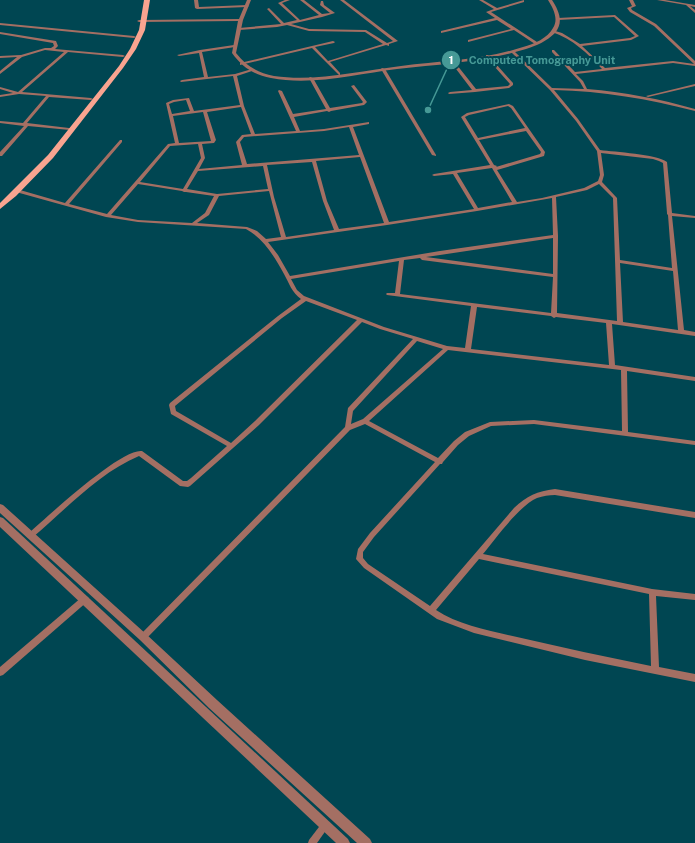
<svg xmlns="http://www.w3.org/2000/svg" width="695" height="843" viewBox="0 0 695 843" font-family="'Public Sans',sans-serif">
<rect width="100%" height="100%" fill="#004652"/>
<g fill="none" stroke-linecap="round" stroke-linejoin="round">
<g fill="#a46f63" fill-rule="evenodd">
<path d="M194 0H198L199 7 247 5 249 6 247 7 197 9 195 8Z"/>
<path d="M285 0H290L282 3 300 20 319 15 300 0H304L322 14 330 13 320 5 321 1H323L324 5 335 13 322 17 291 24 309 29 366 30 387 43 393 41 340 0H344L398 41 389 44V46L386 45 330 62 340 73V75H339L312 48 240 65V63L333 41 335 42 334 43 315 47 328 61 383 44 365 32 309 31 287 25 277 27 239 30 237 29 239 28 281 24 268 10 267 9 269 8 284 23 297 20 278 3Z"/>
<path d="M479 0H483L497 8 524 0V2L491 12 537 42V44H535L514 30 468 42V40L511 29 497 20 441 33V31L495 18 486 12 494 9Z"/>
<path d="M629 0H633L636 6 631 8 632 10 656 24 695 61V66L673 63 576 74 583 81 587 89C624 92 660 99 695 109V111C648 99 603 91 554 90L578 119 600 150C615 152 656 154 667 162L672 213 695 216V218L672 216 684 330 695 332V336L612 324 615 365 695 377V381L627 371 628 432 695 441V445L534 424 491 426 469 436 458 445 443 462 442 464H440L374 537 363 552V558L368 564 430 606 514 508C527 496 537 491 555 489L695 512V518L555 495C549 495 543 496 537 498 519 506 496 538 483 554L652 589 695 594V600L656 596 659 667 695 674V682L585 660 474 633 437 619 364 568 356 559 358 549 370 533 435 462 365 424 350 430 146 639 143 640 140 639 139 637 140 635 345 427 348 408 413 339 380 329 362 322 259 425 190 486 188 487 180 486 139 456C100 472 65 510 33 537L31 538 29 537 28 535 29 533C47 517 121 448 142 451L183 481H187L191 478 227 446 171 414 169 405 170 403 278 316 301 299C292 293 289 283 284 274 274 256 264 239 246 229L138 222 106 217 16 192V190H20L65 203 120 140H122V142L69 204 107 214 168 144 175 143 166 103 173 100 189 98 194 111 240 105 233 76 181 82 180 81 182 80 204 77 199 53 179 56 177 55 200 50 234 45H235V47L202 52 208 77 235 74 252 69V71L237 76 244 106 255 134 296 131 278 91 279 90 282 91 293 114 326 109 309 78 310 77 313 78 330 108 362 103 363 102 351 86 354 85 367 102 364 105 331 111 329 112 327 111 294 117 300 131 324 129 369 122V124L353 127 389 222 474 209 453 174 434 176 432 175 434 174 490 165 461 117 467 113 509 104 513 106 545 152 544 156 497 170 517 202 542 198 584 188 598 181 600 175 597 151 576 121 550 90 511 52 514 51 552 88 584 89 580 82 552 52V50H554L575 72 602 69C587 53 573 39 552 32V30L562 33 580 44 630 38 635 36 614 17 558 20 556 19 558 18 615 15 639 36 631 40 582 46 605 68 673 61 694 64 654 26 630 12 627 8 632 6ZM186 100 190 111 172 114 169 104 174 102ZM508 106 511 108 525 128 478 138 465 117 469 115ZM241 107 251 134 242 135 236 142 242 165 199 169 205 158 202 144 214 143 216 140 207 112ZM203 112 211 141 179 143 173 116ZM349 127 359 155 247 164 240 142 244 137 324 131ZM526 131 541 152 540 154 496 167 497 166 494 165 479 140ZM198 144 201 158 183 189 140 182 170 146ZM601 153 653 159 659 161 663 163 667 213V214L668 215 672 268 620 260 617 198 602 182 604 175ZM360 157 384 223 339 229 327 201 316 161ZM312 162 323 201 334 230 286 237 274 197 267 165ZM263 166 268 189 217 194 187 189 198 171ZM492 168 512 202 478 208 457 173ZM138 184 182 191 184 192H186L214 196 205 213 192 223 138 220 111 215ZM599 184 613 198 617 321 557 313 558 236 556 197 587 190ZM269 191 281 237 266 239 257 231 247 227 197 223 209 215 219 196ZM552 198 553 235 440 251 290 276 278 255 268 242 387 225 477 211ZM553 238V274L426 257 440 255ZM420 258 422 260 553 277 551 313 400 294 404 260ZM399 261 395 293H387L386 294 387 295 471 306 465 348 447 346 384 327 304 296 297 290 291 279ZM620 263 673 271 678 330 623 322ZM306 301 357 320 255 421 231 443 176 411 175 406 282 318ZM477 307 551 316 554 318 556 317 606 323 609 365 471 349ZM417 341 443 349 363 419 351 424 353 411ZM448 350 621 370 622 431 534 420 490 422 465 432 454 441 438 458 369 421ZM479 559 649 594 651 666C606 657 561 647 517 637 491 631 458 625 436 610Z"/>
<path d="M657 0H665L695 5V7L690 6 695 10V13L686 5Z"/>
<path d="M0 32 56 41 58 46 55 49 123 55 125 56 123 57 68 52 22 92 91 98 93 99 91 100 49 97 27 123 69 128 71 129 70 130 28 126 2 156H0V152L24 126 0 123V121L23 123 46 96 19 94 0 97V95L13 93 0 89V87L18 92 64 52 45 50 22 57 0 74V71L17 57 0 58V56L21 55 45 48H51L54 46 53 43 0 34Z"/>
<path d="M486 55H488L513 83V85L509 88 475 92 449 94 448 93 450 92 472 90 450 61 452 60H453L476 89 508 86 510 84 486 57Z"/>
<path d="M382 68 385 69 436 155V156L432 155 381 69Z"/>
<path d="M695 84V86L648 97 646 96Z"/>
<path d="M85 596 88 597 89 599 88 601 3 675 0 676V667L82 597Z"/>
<path d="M325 822 328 823 329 826 317 843H308L309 840 322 823Z"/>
</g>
<g fill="#a46f63" fill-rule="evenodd">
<path d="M247 0H251L243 20 236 53C246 66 258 73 274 76 316 82 359 71 401 66 441 61 484 60 523 47 534 44 548 38 553 28 559 19 553 8 548 0H552C559 11 564 22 555 33 547 41 536 46 526 49 484 62 440 64 397 69 357 74 312 86 271 78 254 75 242 67 232 53L238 21 139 22 137 21 139 20 239 19Z"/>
<path d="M0 23 134 36 136 37 134 38 0 25Z"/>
<path d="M0 504 3 505 146 634 217 700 370 839 372 843H357L209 708 140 640 0 513Z"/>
<path d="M0 517 3 518 348 839 350 843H336L0 527Z"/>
</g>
<path fill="#f9a490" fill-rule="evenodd" d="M144 0H150L145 30 136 49 123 68 53 158 16 196 0 209V203L48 155 119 66 130 49 139 30Z"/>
</g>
<path fill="none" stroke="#469996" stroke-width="1.5" d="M428 110L451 60"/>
<g fill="#469996" stroke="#004652" stroke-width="1.5">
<circle cx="428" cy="110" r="4"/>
<circle cx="451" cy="60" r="10"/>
</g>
<g font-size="12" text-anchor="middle" font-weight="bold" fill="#fff">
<text x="451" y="64">1</text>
</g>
<g font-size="11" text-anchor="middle" font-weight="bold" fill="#469996" stroke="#004652" stroke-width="4" stroke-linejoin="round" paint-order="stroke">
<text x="542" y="64">Computed Tomography Unit</text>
</g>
</svg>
